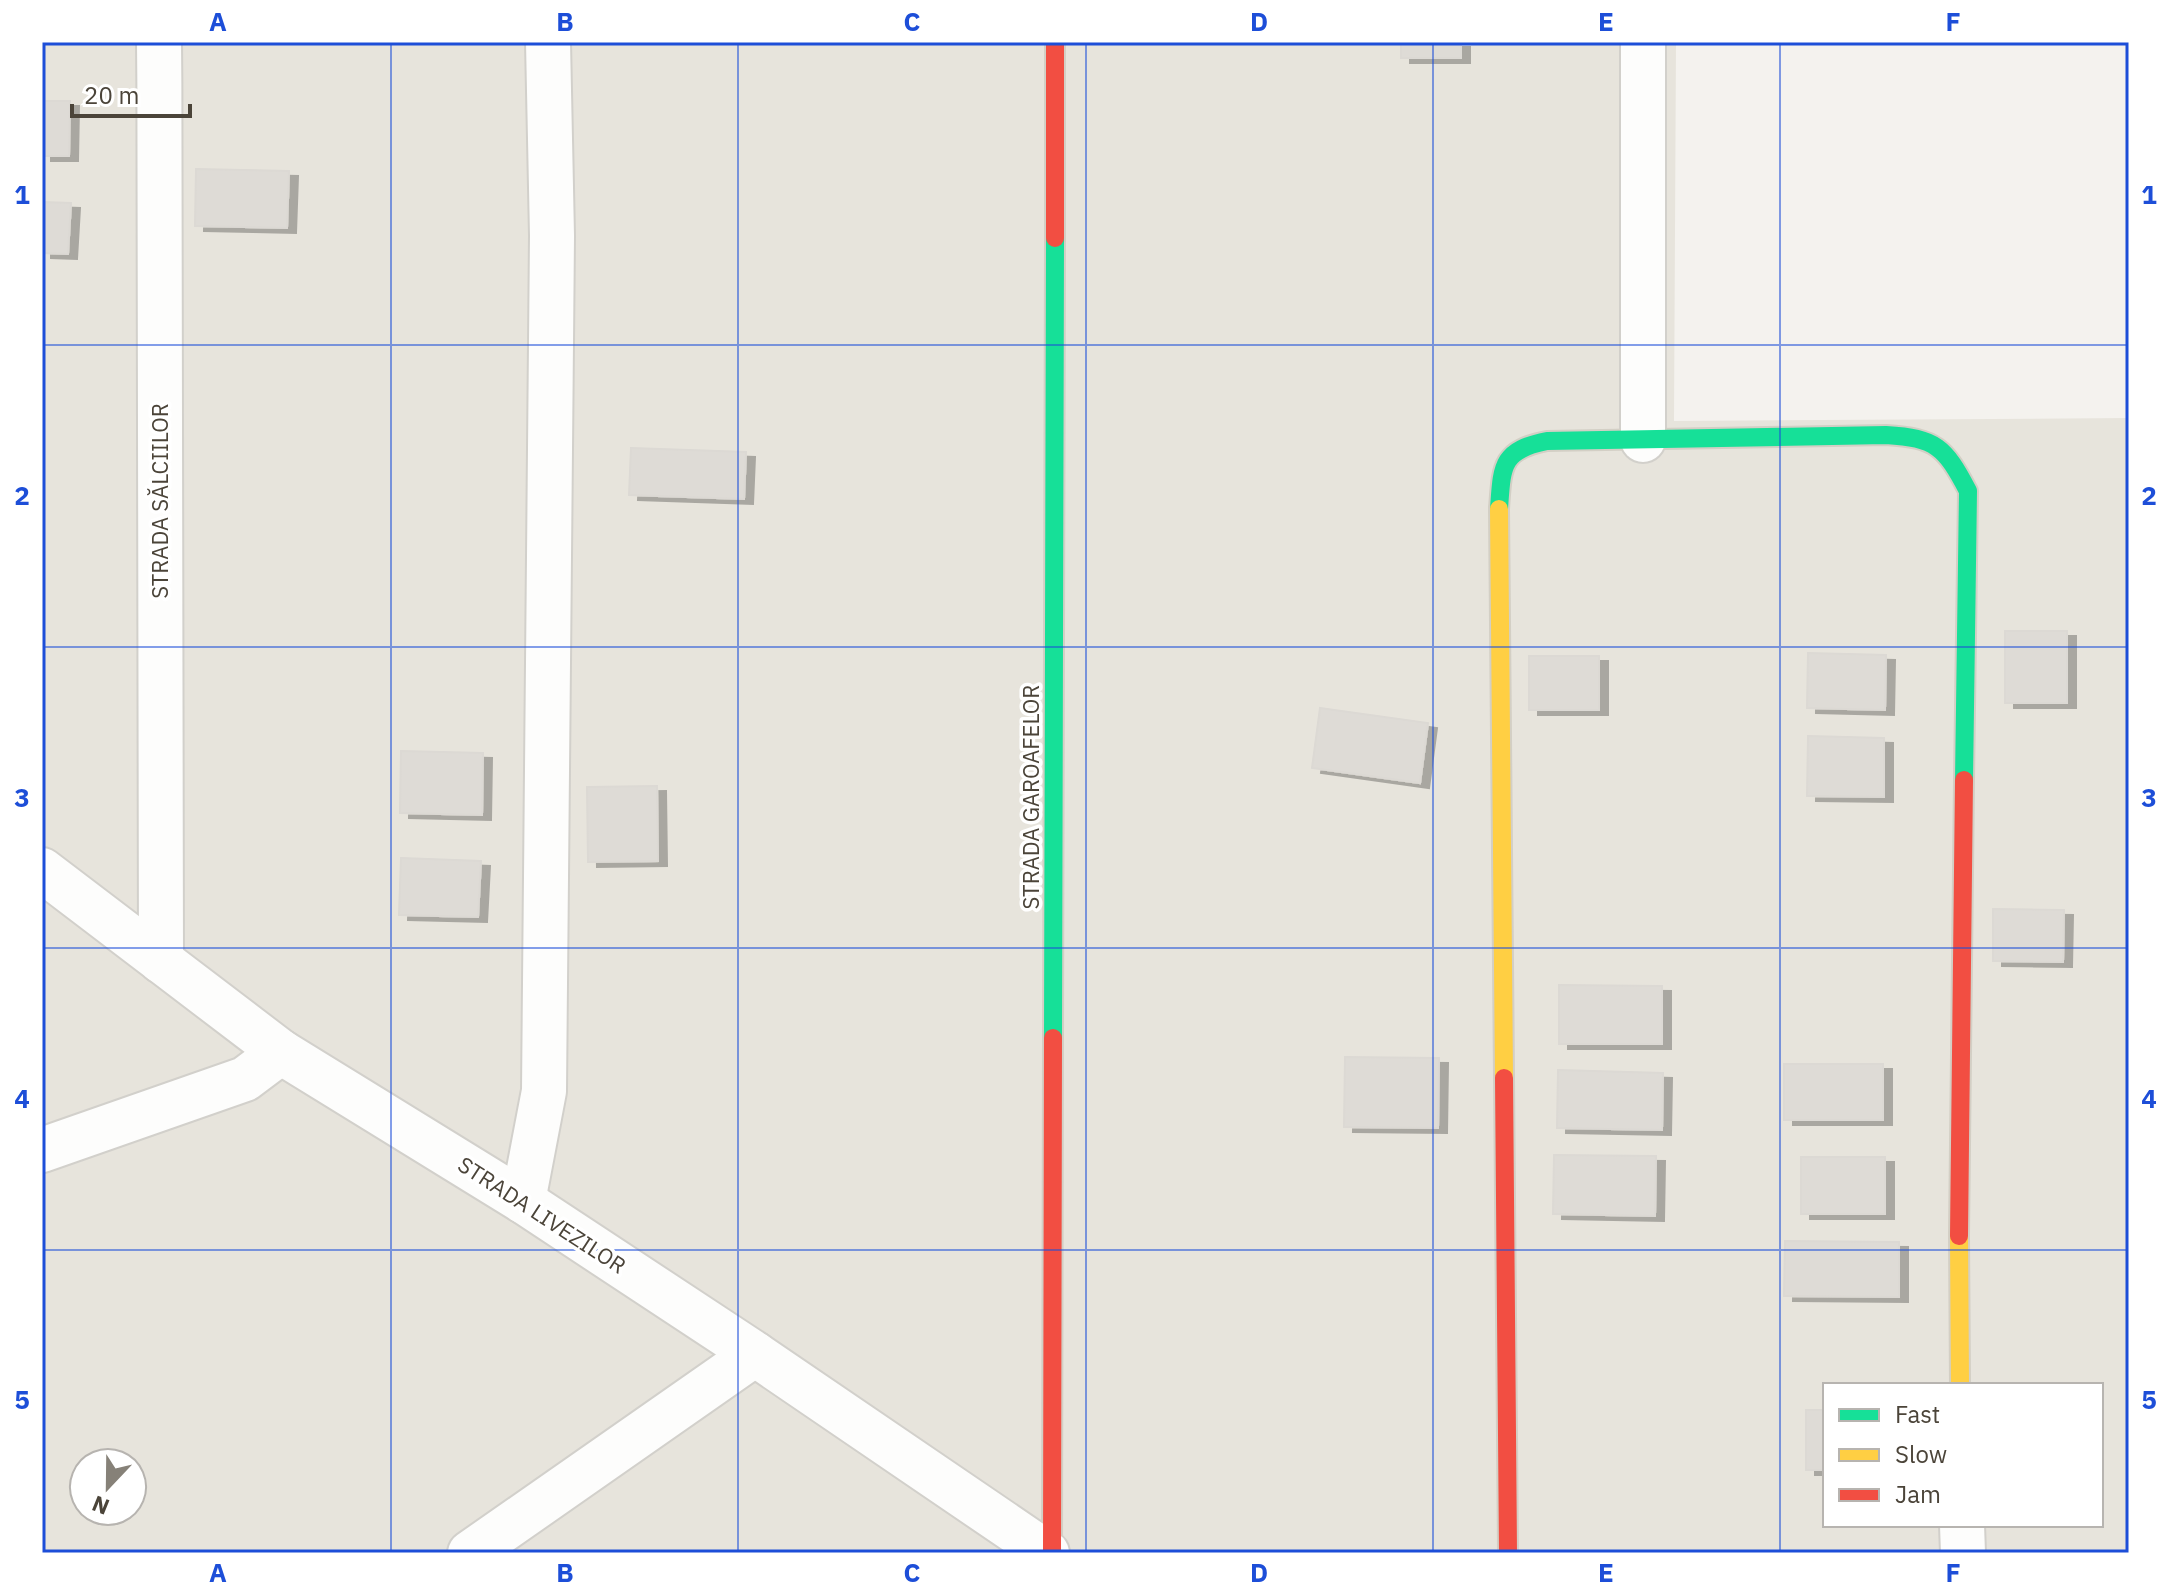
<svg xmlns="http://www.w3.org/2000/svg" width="2171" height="1595" viewBox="0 0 2171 1595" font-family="'IBM Plex Sans',sans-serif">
<defs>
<filter id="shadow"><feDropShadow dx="9" dy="5" stdDeviation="0" flood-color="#0004"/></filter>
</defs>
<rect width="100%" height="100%" fill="#f4f2ee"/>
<path fill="#e7e4dc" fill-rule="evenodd" d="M42 42H1676L1674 421 2129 418V1553H42ZM1825 1385H2101V1525H1825ZM84 1463H132V1511H84Z"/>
<g fill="#dedbd6" stroke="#dcd9d4" stroke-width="2" filter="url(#shadow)">
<rect x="1401" y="42" width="60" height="16"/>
<path d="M42 101H70L69 156H42Z"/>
<path d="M196 169 289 171 287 228 195 226Z"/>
<path d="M42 202 71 203 68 254 42 253Z"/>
<path d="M631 448 746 452 744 499 629 495Z"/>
<rect x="2005" y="631" width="62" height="72"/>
<path d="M1808 653 1886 655 1885 710 1807 708Z"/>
<rect x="1529" y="656" width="70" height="54"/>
<path d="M1320 708 1428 723 1420 783 1312 768Z"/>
<path d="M1808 736 1884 738V797L1807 796Z"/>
<path d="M401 751 483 753 482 815 400 813Z"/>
<path d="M657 786 658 861 588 862 587 787Z"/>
<path d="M401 858 481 861 478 917 399 915Z"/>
<path d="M1993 909 2064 910 2063 962 1993 961Z"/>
<path d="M1559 985 1662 986V1044H1559Z"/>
<path d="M1345 1057 1439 1058 1438 1128 1344 1127Z"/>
<rect x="1784" y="1064" width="99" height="56"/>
<path d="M1558 1070 1663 1073 1662 1130 1557 1128Z"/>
<path d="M1554 1155 1656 1156 1655 1216 1553 1214Z"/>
<rect x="1801" y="1157" width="84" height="57"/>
<path d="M1785 1241 1899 1242V1297L1784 1296Z"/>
<rect x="1806" y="1410" width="19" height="60"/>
</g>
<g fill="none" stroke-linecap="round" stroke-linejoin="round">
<g stroke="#d2d0cb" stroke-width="48">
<g id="street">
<path d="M159 42C162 348 159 654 161 961"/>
<path d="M1643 440V42"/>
<path d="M42 870 281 1052 523 1201 755 1354 1047 1553"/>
<path d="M42 1150 245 1079 281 1052"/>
<path d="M523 1201 544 1091 552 236 548 42"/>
<path d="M1962 1525 1963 1553"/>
<path d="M470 1553 755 1354"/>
</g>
</g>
<g stroke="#d3cfc5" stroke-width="22">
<g id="fast">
<path d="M1499 509C1502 466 1501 450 1547 441L1886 435C1936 438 1945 447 1968 491L1964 780"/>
<path d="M1053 1038 1055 238"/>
</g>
</g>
<g stroke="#d3cfc5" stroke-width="22">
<g id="slow">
<path d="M1499 509 1504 1078"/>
<path d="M1959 1236 1960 1385"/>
</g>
</g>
<g stroke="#d3cfc5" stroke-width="22">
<g id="jam">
<path d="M1055 238V42"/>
<path d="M1504 1078 1508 1553"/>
<path d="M1959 1236 1964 780"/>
<path d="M1052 1553 1053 1038"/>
</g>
</g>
<use href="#street" stroke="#fdfdfc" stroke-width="44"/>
<use href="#fast" stroke="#16e098" stroke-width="18"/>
<use href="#slow" stroke="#ffcf43" stroke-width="18"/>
<use href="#jam" stroke="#f24e42" stroke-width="18"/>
</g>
<path fill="none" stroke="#1d4ed8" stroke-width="2" stroke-opacity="0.55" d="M391 42V1553M738 42V1553M1086 42V1553M1433 42V1553M1780 42V1553M42 345H2129M42 647H2129M42 948H2129M42 1250H2129"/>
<g text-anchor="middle" stroke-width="7" stroke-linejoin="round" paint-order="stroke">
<g font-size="22" fill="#4b4439" stroke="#fff">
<text transform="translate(160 501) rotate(-90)" y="8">STRADA SĂLCIILOR</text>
<text transform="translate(1031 797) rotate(-90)" y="8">STRADA GAROAFELOR</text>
<text transform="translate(542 1215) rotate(33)" y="8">STRADA LIVEZILOR</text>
</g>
</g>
<rect width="2171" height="1595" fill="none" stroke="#ffffff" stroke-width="88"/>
<rect x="1823" y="1383" width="280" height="144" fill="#ffffff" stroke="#b7b4b0" stroke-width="2"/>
<rect x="1839" y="1409" width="40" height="12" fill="#16e098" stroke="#b7b4b0" stroke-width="2"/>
<text x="1895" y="1423" font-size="24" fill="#4b4439">Fast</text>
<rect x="1839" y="1449" width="40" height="12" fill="#ffcf43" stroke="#b7b4b0" stroke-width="2"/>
<text x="1895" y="1463" font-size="24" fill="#4b4439">Slow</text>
<rect x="1839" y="1489" width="40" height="12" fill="#f24e42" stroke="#b7b4b0" stroke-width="2"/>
<text x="1895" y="1503" font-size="24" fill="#4b4439">Jam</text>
<g transform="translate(108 1487) rotate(202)"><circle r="38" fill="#ffffff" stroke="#b7b4b0" stroke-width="2"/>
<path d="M0-6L14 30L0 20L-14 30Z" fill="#868178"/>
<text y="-12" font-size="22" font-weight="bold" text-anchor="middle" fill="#4b4439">N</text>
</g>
<path d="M72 104v12h118v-12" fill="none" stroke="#4b4439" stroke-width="4"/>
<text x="84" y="104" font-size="24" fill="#4b4439" stroke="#ffffff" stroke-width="6" paint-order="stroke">20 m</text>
<rect x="44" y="44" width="2083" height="1507" fill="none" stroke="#1d4ed8" stroke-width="3"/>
<g font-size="26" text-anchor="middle" font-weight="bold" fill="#1d4ed8">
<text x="218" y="31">A</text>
<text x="565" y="31">B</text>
<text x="912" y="31">C</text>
<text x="1259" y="31">D</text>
<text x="1606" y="31">E</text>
<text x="1953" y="31">F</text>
<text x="22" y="204">1</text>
<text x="2149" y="204">1</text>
<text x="22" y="505">2</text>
<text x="2149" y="505">2</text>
<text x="22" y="807">3</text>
<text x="2149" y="807">3</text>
<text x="22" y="1108">4</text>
<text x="2149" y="1108">4</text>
<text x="22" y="1409">5</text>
<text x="2149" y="1409">5</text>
<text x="218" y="1582">A</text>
<text x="565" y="1582">B</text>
<text x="912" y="1582">C</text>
<text x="1259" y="1582">D</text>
<text x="1606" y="1582">E</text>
<text x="1953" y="1582">F</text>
</g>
</svg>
